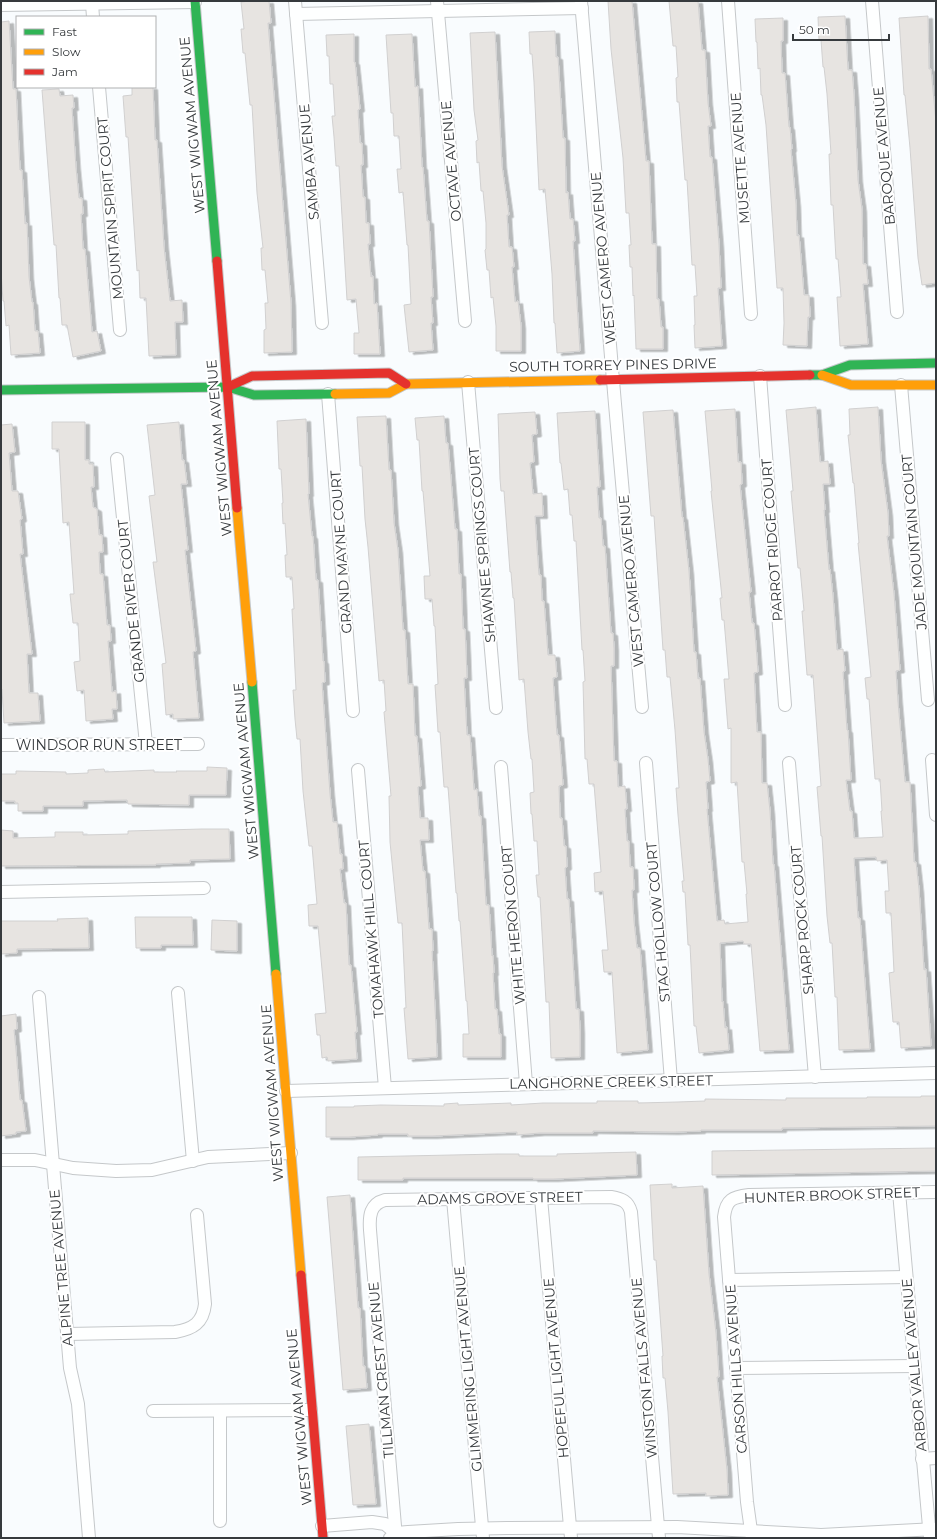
<svg xmlns="http://www.w3.org/2000/svg" width="937" height="1539" viewBox="0 0 937 1539" font-family="Montserrat,sans-serif">
<defs>
<filter id="shadow"><feDropShadow dx="4.5" dy="2.5" stdDeviation="0" flood-color="#0004"/></filter>
</defs>
<rect width="100%" height="100%" fill="#f9fcfe"/>
<g fill="#e7e4e1" stroke="#d1d0d0" filter="url(#shadow)">
<path d="M250 1H269L271 23H268L291 303 292 352 264 353V330L266 329 265 303H268L265 270H262L261 248H263L257 193 252 105H250L245 53H243L241 29H244L241 2Z"/>
<path d="M608 1H632L646 161H649L652 244H656L657 299H659L661 327H663V349H636L634 295 633 296 632 267H630L629 245H631L629 213H626L623 158 611 49Z"/>
<path d="M669 1H698L702 50H705L708 103 711 126H708L710 157H712L719 244 721 288H718L722 346 695 348 694 325H695L694 296H697L695 265H692L687 180H685L679 102H677L676 78 678 77 676 46H673Z"/>
<path d="M845 16 848 70H852L854 95 858 180 862 209 863 264H866L868 284H863L868 344 840 346 837 297H841L838 259H836L833 205H831L829 154H831L827 94 824 67H823L821 40H819L818 17Z"/>
<path d="M928 16 929 69H931L936 122V283L922 285 918 258 910 148 905 95H904L899 18Z"/>
<path d="M783 18V41H781L782 73H785L789 127H790L792 149 791 150 796 204 797 236 799 235 804 295H809L810 317H808L807 346 783 345 784 323 783 288H777L766 125 762 95H761L760 68 758 69 757 42H756L755 19Z"/>
<path d="M9 21 13 89H16L20 170H22L25 224 27 223 29 277 32 302H33L35 331H38L40 353 11 355 9 325 6 326 4 301H3L1 271V22Z"/>
<path d="M555 31 556 57H558L563 138H565L566 193 568 192 570 219H573L575 241H573L580 351 557 353 555 323H554L552 274 545 189 539 190 534 82 532 54H530L529 32Z"/>
<path d="M495 32 502 166 509 215H507L509 247H512L514 267H512L515 302 518 301 521 326V351H496V326L493 297 491 298 489 270H487L485 250 486 249V223L483 191H481L479 162 477 163 476 141 478 140 474 110 470 33Z"/>
<path d="M354 34V62H355L360 109 358 110 360 143H362L363 165H361L363 197H365L366 223H369L370 244H368L371 277 373 276 374 304 377 303 380 354H354V333H359L356 299 347 300 339 166H336L334 137 332 116H335L333 84H330L329 56H327L326 35Z"/>
<path d="M412 34 415 87 418 86 422 167H423L427 221H429L433 297H431L433 323H431L433 350 409 352 404 305 411 304 408 245H407L403 192 399 193 397 169H401L399 136H394L393 113H391L386 35Z"/>
<path d="M132 87H153L155 140H157L164 247 170 301 182 300 183 322H175L176 355 149 356 146 298H140L139 270 137 271 128 137H126L123 96 132 95Z"/>
<path d="M59 89 60 96 73 95 74 108H72L76 168 79 198H82L83 214H81L83 249H85L92 332 97 331 101 351 73 357 67 325H62L60 298H59L56 245H54L42 90Z"/>
<path d="M816 407 820 462 828 461 830 484H823L825 510H824L829 570 830 569 833 596 837 650 843 649 845 671 843 672 847 730H848L851 780H846L850 811H852L854 838H860L883 837 881 811H882L880 779H875L869 699H867L865 678 871 677 858 543H859L854 483H853L848 435H850L849 409 878 407 881 460 888 513 889 536H887L894 594 900 670 896 671 898 702 905 782H910L914 862H916L919 889 924 970 926 969 931 1046 901 1048 899 1022H893L889 973 894 972 891 913H886L885 891H889L887 860 877 861 876 857 854 858 858 918H860L870 1049 839 1050 837 997H835L832 943H830L827 916 822 836H821L817 787 821 786 813 675H807L802 611H804L800 568H798L791 491H793L786 410Z"/>
<path d="M735 409 738 462H741L742 484 740 485 751 592H749L752 623H754L756 645 758 672 754 673 757 732H761L762 783H767L770 811 773 864H774L789 1050 760 1051 751 944H744L743 941 720 943 722 1002 723 1001 725 1028 727 1027 729 1050 699 1053 696 1026H694L690 945H688L685 892H683L682 881H684L678 815 676 788H679L675 730 670 677H667L665 650H663L654 516H651L643 412 673 410 682 517H683L689 571 694 652H696L698 679 700 678 704 732 708 759 710 781 706 782 708 809H707L717 921 724 920 725 924 748 922 746 894H747L744 862H742L737 782 731 783V728L728 729 724 679H729L724 620H722L720 598H722L711 491H712L705 411Z"/>
<path d="M595 411 600 487H597L599 518H601L603 546H605L611 633H613L614 648V666H611L614 761H617L618 787 625 786 627 809H625L627 841H629L630 867H633L634 890H632L634 922 637 948H640L648 1050 617 1053 612 972H604L602 950H608L603 891 595 892 594 873 601 872 594 784H589L587 759H585L583 682 585 681 583 650H582L576 541H574L572 515H570L568 489 564 490 561 463H560L557 413Z"/>
<path d="M535 412 537 434 532 435 534 462 530 463 533 494 542 493 543 516H535L537 548 539 575H541L542 601H544L548 655H555L557 677 553 678 555 708 557 735H559L563 785 559 786 560 818H562L564 846H566L567 867 565 868 567 899H569L576 1009H579L580 1031V1057L551 1058 549 1002H546L540 897H538L536 875H539L537 841H534L532 814H531L530 793 534 792 532 759H531L528 732 524 679 519 680 514 598H513L511 572H510L504 491H501L500 479 498 414Z"/>
<path d="M386 416 389 470H391L394 523 398 550 403 630H405L408 684H413L415 736H417L421 786 418 787 420 818H428L429 840H420L423 871H425L429 929H432L433 951H432L436 1028 437 1057 408 1059 404 1008H406L402 923H398L390 842 389 796H391L384 712 386 711 384 680 379 681 368 547 365 519 362 466H360L357 417Z"/>
<path d="M444 416 446 443H448L455 529H457L459 574H461L463 629H465L466 651 467 678H464L467 735H470L474 790 477 789 479 816H481L486 905H489L492 956 493 955 494 973H493L495 1009H497L499 1034H501V1057H463V1034H469L467 1001H466L460 921H459L457 893H456L448 787H444L440 732H438L435 685 438 684 435 626H434L432 599H425L424 576H430L423 491H422L419 440H417L415 418Z"/>
<path d="M306 419 309 494H308L312 536H313L316 580H318L323 661H324L325 682 322 683 330 794 333 822H337L340 854H342L343 869H340L344 903H346L349 965H351L357 1032H355L357 1059 328 1061 327 1057 322 1058 320 1035H317L315 1014 326 1013 318 926H309L308 905 317 904 312 846H309L303 791 300 739H297L295 719 293 690H296L292 609H294L292 577H286L285 555H287L285 523 283 524 282 503H283L281 469H279L277 421Z"/>
<path d="M52 422H85V460H89V464H93L94 487H91L93 507 97 509 99 535H102L103 552H99L100 574H103L107 625H110L111 641H108L112 692 116 691 117 709H112L113 719 86 721 84 690 77 691 74 662 80 661 78 623H73L70 594H74L69 522 63 523 59 449H52Z"/>
<path d="M179 422 182 460H184L187 484H181L188 550H185L196 651 193 652 199 718 173 719V714L166 715 162 664 166 663 153 562H157L149 496 155 495 147 425Z"/>
<path d="M12 424 15 452 9 453 12 491H18L22 519 20 520 23 554H20L32 654H27L29 693H38L40 721 4 723 2 689H1V425Z"/>
<path d="M207 767 227 768 226 795H189V805L128 804 127 800 83 801V806H43V811H18V803H15V801H1V774H16V771L66 772V774L88 773V770L104 769 105 772 154 770V772H177L176 771H207Z"/>
<path d="M202 829H229L230 859 190 860V863L156 864V865L1 866V830L13 831V838L55 837V832H83V835L128 834V831Z"/>
<path d="M135 917H192L193 945H161V948H136Z"/>
<path d="M88 918 89 948 17 949V953L1 954V921H58L57 919Z"/>
<path d="M212 920 237 921V951L211 950Z"/>
<path d="M16 1014 17 1029 14 1030 16 1050 20 1100H22L26 1131 16 1132V1134L1 1136V1016Z"/>
<path d="M921 1096H936V1126L782 1128V1130H701V1131L674 1132 593 1131V1133H540L517 1135V1132L433 1136H408V1134H378V1135L349 1137H326V1107H354V1106L381 1105 444 1106V1104L458 1103V1105L511 1103V1105L543 1103H597V1101H638V1103L677 1102 705 1101V1099L786 1100V1098H867V1097H921Z"/>
<path d="M936 1148V1171L712 1175V1151Z"/>
<path d="M636 1152 637 1175 554 1179H533V1178H403V1180H358V1157L498 1154H519V1156H557V1154Z"/>
<path d="M672 1184V1188L703 1186 709 1274 716 1333 719 1377H717L727 1470 728 1495 706 1496V1493L673 1494 668 1412 665 1378H663L662 1356H663L656 1260H654L650 1185Z"/>
<path d="M350 1195 358 1308H360L363 1366H365L367 1388 343 1390 327 1197Z"/>
<path d="M369 1424 376 1504 353 1505 346 1426Z"/>
</g>
<g fill="none" stroke-linecap="round" stroke-linejoin="round">
<g stroke="#c5c8ca" stroke-width="14">
<g id="street">
<path d="M295 1 322 323"/>
<path d="M437 1 465 321"/>
<path d="M581 1 615 404 642 707"/>
<path d="M728 1 751 314"/>
<path d="M872 1 897 312"/>
<path d="M92 4 93 17"/>
<path d="M1 5 195 2"/>
<path d="M296 14 582 8"/>
<path d="M99 87 120 330"/>
<path d="M760 376 785 705"/>
<path d="M468 382 496 708"/>
<path d="M901 385 928 700"/>
<path d="M328 394 353 711"/>
<path d="M117 459 146 744"/>
<path d="M1 745 198 744"/>
<path d="M932 760 936 815"/>
<path d="M646 763 671 1081"/>
<path d="M789 763 815 1077"/>
<path d="M501 767 526 1084"/>
<path d="M358 770 385 1088"/>
<path d="M1 892 204 888"/>
<path d="M178 993 193 1161"/>
<path d="M39 997 70 1368 78 1404 89 1538"/>
<path d="M286 1091 936 1073"/>
<path d="M1 1160H35L73 1168 116 1171 152 1170 208 1157 291 1153"/>
<path d="M899 1192 930 1538"/>
<path d="M541 1198 571 1538"/>
<path d="M453 1199 483 1538"/>
<path d="M729 1280 906 1277"/>
<path d="M67 1334 175 1332C193 1329 203 1323 205 1304L197 1215"/>
<path d="M736 1368 914 1366"/>
<path d="M153 1411 311 1410"/>
<path d="M220 1411V1521"/>
<path d="M922 1459 936 1458"/>
<path d="M322 1526 372 1522 385 1524 396 1533"/>
<path d="M390 1538 396 1533 408 1532 458 1529 507 1528 677 1527 821 1535 936 1529"/>
<path d="M396 1538 370 1230C369 1216 370 1204 385 1200L611 1197C622 1199 628 1201 631 1212L659 1538"/>
<path d="M752 1538 747 1502 724 1217C726 1199 733 1197 749 1195L936 1192"/>
</g>
</g>
<g stroke="#c5c8ca" stroke-width="11">
<g id="fast">
<path d="M195 1 217 261"/>
<path d="M810 375H822L850 365 936 363"/>
<path d="M1 390 228 387 254 395 335 394"/>
<path d="M252 682 276 974"/>
</g>
</g>
<g stroke="#c5c8ca" stroke-width="11">
<g id="slow">
<path d="M822 375 851 385H936"/>
<path d="M335 394 389 393 406 384 600 380"/>
<path d="M237 508 252 682"/>
<path d="M276 974 301 1275"/>
</g>
</g>
<g stroke="#c5c8ca" stroke-width="11">
<g id="jam">
<path d="M217 261 237 508"/>
<path d="M600 380 810 375"/>
<path d="M228 387 252 376 389 373 406 384"/>
<path d="M301 1275 323 1538"/>
</g>
</g>
<use href="#street" stroke="#feffff" stroke-width="12"/>
<use href="#fast" stroke="#30b455" stroke-width="9"/>
<use href="#slow" stroke="#ff9f0a" stroke-width="9"/>
<use href="#jam" stroke="#e5322d" stroke-width="9"/>
</g>
<g text-anchor="middle" stroke-width="4" stroke-linejoin="round" paint-order="stroke">
<g font-size="14" fill="#363a3d" stroke="#fff">
<text transform="translate(192 125) rotate(-95)" y="5">WEST WIGWAM AVENUE</text>
<text transform="translate(884 156) rotate(-95)" y="5">BAROQUE AVENUE</text>
<text transform="translate(740 158) rotate(-94)" y="5">MUSETTE AVENUE</text>
<text transform="translate(451 161) rotate(-95)" y="5">OCTAVE AVENUE</text>
<text transform="translate(309 162) rotate(-95)" y="5">SAMBA AVENUE</text>
<text transform="translate(110 208) rotate(-95)" y="5">MOUNTAIN SPIRIT COURT</text>
<text transform="translate(603 258) rotate(-95)" y="5">WEST CAMERO AVENUE</text>
<text transform="translate(613 365) rotate(-1)" y="5">SOUTH TORREY PINES DRIVE</text>
<text transform="translate(219 448) rotate(-95)" y="5">WEST WIGWAM AVENUE</text>
<text transform="translate(772 540) rotate(-94)" y="5">PARROT RIDGE COURT</text>
<text transform="translate(914 542) rotate(-95)" y="5">JADE MOUNTAIN COURT</text>
<text transform="translate(482 545) rotate(-95)" y="5">SHAWNEE SPRINGS COURT</text>
<text transform="translate(341 552) rotate(-94)" y="5">GRAND MAYNE COURT</text>
<text transform="translate(631 581) rotate(-95)" y="5">WEST CAMERO AVENUE</text>
<text transform="translate(131 601) rotate(-96)" y="5">GRANDE RIVER COURT</text>
<text x="99" y="750">WINDSOR RUN STREET</text>
<text transform="translate(246 771) rotate(-95)" y="5">WEST WIGWAM AVENUE</text>
<text transform="translate(802 920) rotate(-95)" y="5">SHARP ROCK COURT</text>
<text transform="translate(658 922) rotate(-95)" y="5">STAG HOLLOW COURT</text>
<text transform="translate(513 925) rotate(-95)" y="5">WHITE HERON COURT</text>
<text transform="translate(371 929) rotate(-95)" y="5">TOMAHAWK HILL COURT</text>
<text transform="translate(611 1082) rotate(-1)" y="5">LANGHORNE CREEK STREET</text>
<text transform="translate(272 1093) rotate(-94)" y="5">WEST WIGWAM AVENUE</text>
<text transform="translate(832 1195) rotate(-2)" y="5">HUNTER BROOK STREET</text>
<text transform="translate(500 1198) rotate(-1)" y="5">ADAMS GROVE STREET</text>
<text transform="translate(61 1268) rotate(-95)" y="5">ALPINE TREE AVENUE</text>
<text transform="translate(914 1365) rotate(-95)" y="5">ARBOR VALLEY AVENUE</text>
<text transform="translate(556 1368) rotate(-95)" y="5">HOPEFUL LIGHT AVENUE</text>
<text transform="translate(644 1368) rotate(-95)" y="5">WINSTON FALLS AVENUE</text>
<text transform="translate(468 1369) rotate(-95)" y="5">GLIMMERING LIGHT AVENUE</text>
<text transform="translate(736 1369) rotate(-94)" y="5">CARSON HILLS AVENUE</text>
<text transform="translate(381 1370) rotate(-95)" y="5">TILLMAN CREST AVENUE</text>
<text transform="translate(299 1417) rotate(-95)" y="5">WEST WIGWAM AVENUE</text>
</g>
</g>
<rect width="937" height="1539" fill="none" stroke="#363a3d" stroke-width="4"/>
<rect x="16" y="16" width="140" height="72" fill="#ffffff" stroke="#afb0b1"/>
<rect x="24" y="29" width="20" height="6" fill="#30b455" stroke="#afb0b1"/>
<text x="52" y="36" font-size="12" fill="#363a3d">Fast</text>
<rect x="24" y="49" width="20" height="6" fill="#ff9f0a" stroke="#afb0b1"/>
<text x="52" y="56" font-size="12" fill="#363a3d">Slow</text>
<rect x="24" y="69" width="20" height="6" fill="#e5322d" stroke="#afb0b1"/>
<text x="52" y="76" font-size="12" fill="#363a3d">Jam</text>
<path d="M793 34v6h96v-6" fill="none" stroke="#363a3d" stroke-width="2"/>
<text x="799" y="34" font-size="12" fill="#363a3d" stroke="#ffffff" stroke-width="3" paint-order="stroke">50 m</text>
</svg>
